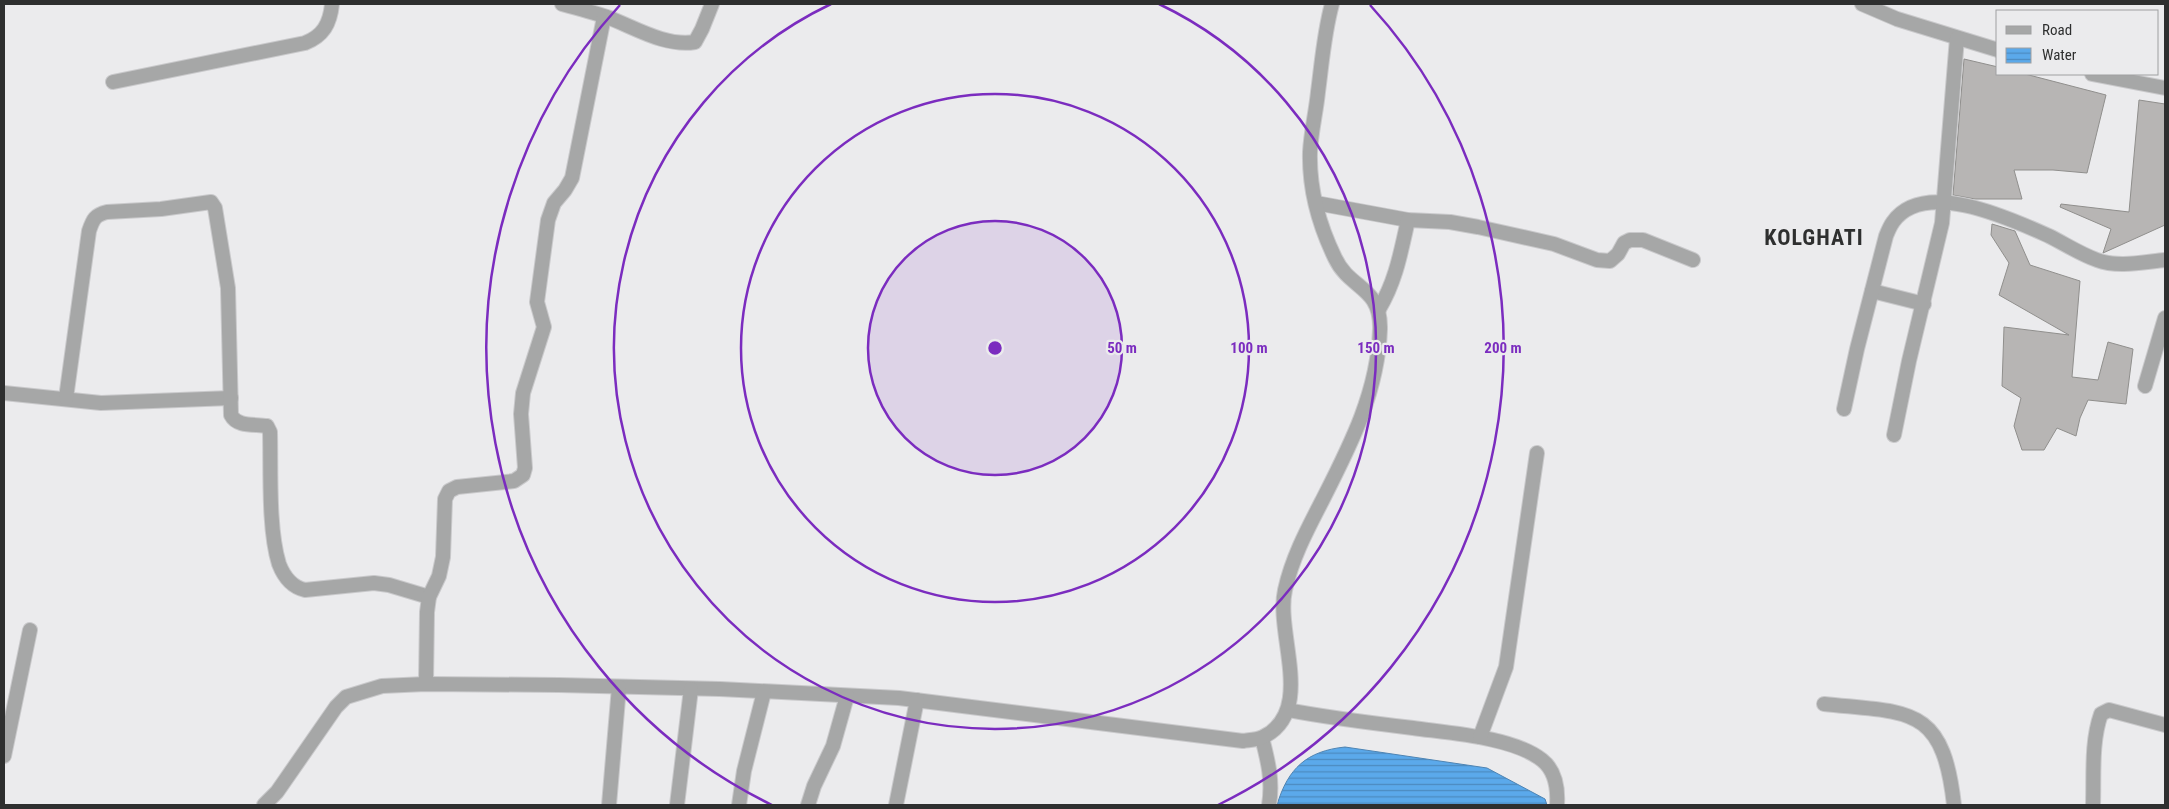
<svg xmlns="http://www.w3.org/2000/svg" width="2169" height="809" viewBox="0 0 2169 809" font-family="'Roboto Condensed',sans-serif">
<defs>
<pattern id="water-rules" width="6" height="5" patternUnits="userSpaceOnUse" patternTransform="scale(1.25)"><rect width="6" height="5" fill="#5ba9eb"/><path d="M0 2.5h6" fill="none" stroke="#4c8abf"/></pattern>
</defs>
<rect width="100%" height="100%" fill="#ebebed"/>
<path fill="url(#water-rules)" stroke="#4e84b3" d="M1345 747 1487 768 1545 799 1547 805H1277C1288 768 1307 751 1345 747Z"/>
<g fill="#b7b5b4" stroke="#908f8d">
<path d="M1964 59 1998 67V74H2025L2106 95 2087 173 2053 170H2014L2022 199H1975L1953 195Z"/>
<path d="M2139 100 2165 104V225L2103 253 2111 229 2060 207 2061 204 2129 212Z"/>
<path d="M1992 224 2015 231 2030 265 2080 281 2072 377 2098 380 2108 342 2133 349 2126 404 2088 400 2080 418 2076 436 2057 428 2044 450H2022L2014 426 2021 398 2002 386 2004 327 2069 335 1999 295 2009 263 1991 235Z"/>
</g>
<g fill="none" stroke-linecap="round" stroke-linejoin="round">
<g stroke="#c9c9cb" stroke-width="16">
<g id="street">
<path d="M562 4C577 8 592 12 607 17 634 27 665 47 695 42L702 29 712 4"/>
<path d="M1862 4 1897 19 1998 50"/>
<path d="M2092 74 2165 88"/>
<path d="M113 82 305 43C323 36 330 24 332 4"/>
<path d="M1316 203 1408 220 1450 222 1478 227 1554 244 1597 260 1610 261 1618 254 1624 243 1630 240H1643L1693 260"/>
<path d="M1872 291 1924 304"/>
<path d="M1379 309C1396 281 1401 251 1408 220"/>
<path d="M2145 386 2165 318"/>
<path d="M4 393 101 403 231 398"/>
<path d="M66 398 89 231C93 219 95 215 107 212L161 209 211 202 215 208 228 288 231 415C237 427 254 424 267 426L270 432C271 469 268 529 279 564 284 577 292 587 305 590L374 583 389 585 429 597"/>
<path d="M1844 409 1857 349 1886 236C1888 231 1890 226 1893 222 1924 178 2011 219 2049 236 2065 244 2080 254 2097 260 2118 268 2144 262 2165 260"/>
<path d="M1894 435 1909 361 1942 223 1957 38"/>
<path d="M426 684 427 612 429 597 439 576 443 557 445 499 449 491 457 487 514 481 523 475 525 468 521 414 523 393 544 327 537 302 548 220 554 203 565 190 572 178 604 17"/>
<path d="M1824 704C1910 713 1943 705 1954 805"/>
<path d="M1288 710C1329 718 1371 723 1413 728 1449 733 1513 737 1542 760 1556 771 1558 789 1557 805"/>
<path d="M1480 737 1506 667 1537 453"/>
<path d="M1262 738C1268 761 1273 781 1269 805"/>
<path d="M4 756 30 630"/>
<path d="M264 805 277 792 336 707 346 697 382 686 426 684 559 685 720 689 899 698 1243 741C1249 740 1257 740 1263 737 1316 711 1275 634 1285 590 1292 558 1307 530 1322 501 1350 446 1378 392 1380 329 1381 286 1350 290 1335 258 1319 225 1309 188 1310 152 1311 132 1316 112 1318 92 1322 62 1324 33 1332 4"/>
<path d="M609 805 619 687"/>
<path d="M677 805 691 689"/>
<path d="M739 805 744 771 764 692"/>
<path d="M808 805 814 786 833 746 847 696"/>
<path d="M896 805 917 700"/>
<path d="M2093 805C2094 776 2091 742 2101 714L2109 710 2165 725"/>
</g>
</g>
<use href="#street" stroke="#a6a7a7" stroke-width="14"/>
</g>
<circle cx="995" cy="348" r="127" fill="#7b2cbf" fill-opacity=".12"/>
<g fill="none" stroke="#7b2cbf" stroke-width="2.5">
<circle cx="995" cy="348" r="127"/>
<circle cx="995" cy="348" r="254"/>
<path d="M1159 4A381 381 0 1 1 831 4"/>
<path d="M772 805A508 508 0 0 1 620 5M1370 5A508 508 0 0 1 1218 805"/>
</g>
<g text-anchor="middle" stroke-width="4.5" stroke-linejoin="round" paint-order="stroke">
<g font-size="22" font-weight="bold" letter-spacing="1" fill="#2e2f2f" stroke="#ebebed">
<text x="1814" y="245">KOLGHATI</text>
</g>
</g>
<circle cx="995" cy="348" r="8" fill="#7b2cbf" stroke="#ebebed" stroke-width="2.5"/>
<g font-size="15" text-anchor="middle" font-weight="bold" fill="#7b2cbf" stroke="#ebebed" stroke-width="4.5" stroke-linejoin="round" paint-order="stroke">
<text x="1122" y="353">50 m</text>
<text x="1249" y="353">100 m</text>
<text x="1376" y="353">150 m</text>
<text x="1503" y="353">200 m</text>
</g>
<rect width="2169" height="809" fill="none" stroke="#2e2f2f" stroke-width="10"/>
<rect x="1996" y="10" width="162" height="65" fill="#ebebed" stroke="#9fa0a1"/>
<rect x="2006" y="26" width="25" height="8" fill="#a6a7a7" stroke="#9fa0a1"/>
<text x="2042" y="35" font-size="15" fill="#2e2f2f">Road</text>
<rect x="2006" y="48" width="25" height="15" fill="url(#water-rules)" stroke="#9fa0a1"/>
<text x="2042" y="60" font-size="15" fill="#2e2f2f">Water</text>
</svg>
